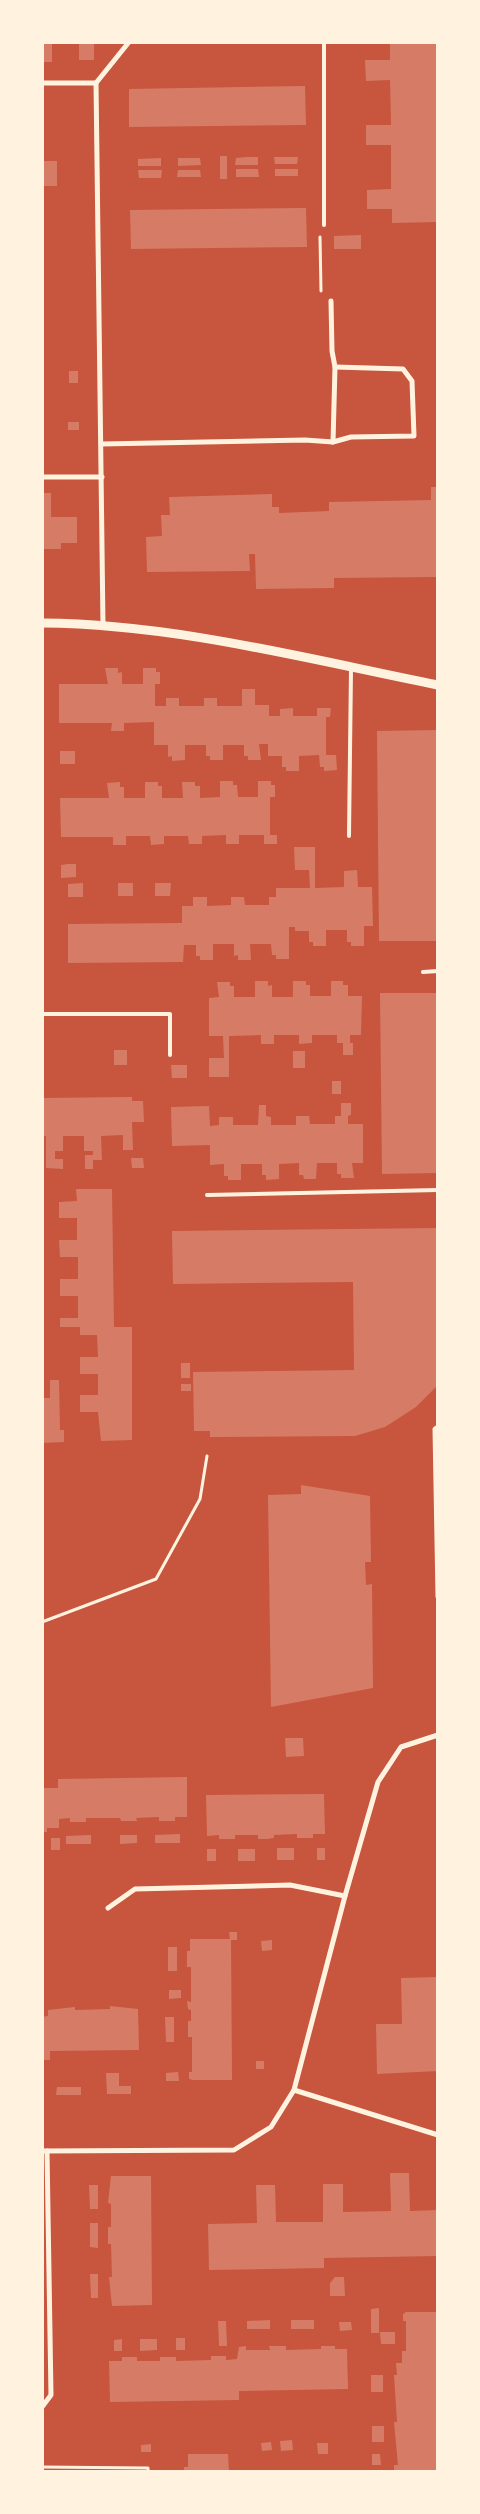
<svg xmlns="http://www.w3.org/2000/svg" width="480" height="2514" viewBox="0 0 480 2514" font-family="Georgia,serif">
<rect width="100%" height="100%" fill="#c8553d"/>
<g fill="#d67c66">
<rect x="42" y="42" width="10" height="20"/>
<rect x="79" y="42" width="15" height="18"/>
<path d="M390 42H438V222L392 223V209H367V190L391 189V145H366V125H391L390 80 366 81 365 60H390Z"/>
<path d="M305 86 306 125 129 127V89Z"/>
<rect x="220" y="156" width="7" height="23"/>
<path d="M247 157H258V165H235L236 158Z"/>
<path d="M274 157H298L297 164H275Z"/>
<path d="M161 158V166H138V159Z"/>
<path d="M178 158H200L201 165 178 166Z"/>
<path d="M42 161H57V186H44V192H42Z"/>
<path d="M236 169H258L259 177H236Z"/>
<rect x="275" y="169" width="23" height="7"/>
<path d="M138 170H162L161 178H139Z"/>
<path d="M178 170H200L201 177H177Z"/>
<path d="M306 208 307 247 131 249 130 210Z"/>
<path d="M361 235V249H334V236Z"/>
<rect x="69" y="371" width="9" height="12"/>
<rect x="68" y="422" width="11" height="8"/>
<path d="M431 487H438V577L334 578V588L256 589 255 554H249L250 571 147 572 146 537 162 536 161 515H170L169 497 272 494V507H279V513L329 511V502L431 500Z"/>
<path d="M42 493H51V517H77V543H61V549H42Z"/>
<path d="M105 668H118V673L122 672V684H143V668H156V672H160V684H155V706H166V698H179V706H204V698H217V706H242V689H255V705H269V716H280V709L293 708V716H317V708H331L330 717H326V755H336L337 770 324 771V767H320L319 755 299 756V771H286V767H282V756H268V744H259L261 760H248V756H244V745H223V760H210V756H206V745H185V760L172 761V756L168 757V745H154V722L124 723V731H111L112 723H59V684H108Z"/>
<path d="M438 730V941H379L377 731Z"/>
<rect x="60" y="751" width="15" height="13"/>
<path d="M220 781H233V785H237L238 797H258V781H271V785H275V797H270V835H277V844H264V835H239V844H226V835L202 836V844H189L188 836H164V844L151 845 150 836H126V845H113V837H61L60 798H109L107 783 120 782V787H124V798H145V782H158V786H162V798H183L182 782H195V786H200V798L220 797Z"/>
<path d="M294 847H315V888L344 887V871L357 870 358 887H372L373 926H364V946H351V942H347V930H326V946H313V942H309V931H295V927H289V959H276V955H272L271 944H250L251 960H238V955L234 956V944H213V960H200V956H196V945H184L183 962 68 963V924L182 923V906H193V897H207V906L231 905V897H244L245 905H269V897H276V888H310L309 870H295Z"/>
<path d="M68 864H76V877L61 878V865Z"/>
<path d="M83 883V897H68V884Z"/>
<rect x="118" y="883" width="15" height="13"/>
<path d="M155 883H171L170 896H155Z"/>
<path d="M255 981H268V986L272 985V997H293V981H306V985H310V996H331V981H343V985H348V996H362L361 1035H350V1043H353V1055H343V1043H337V1035H312V1043L299 1044V1035H274V1044H261V1035L229 1036V1077H209V1058H224L223 1036H209V998L219 997 217 982H230V986H234V997H255Z"/>
<path d="M380 993H438V1173L382 1174Z"/>
<rect x="114" y="1050" width="13" height="15"/>
<rect x="293" y="1051" width="12" height="17"/>
<path d="M171 1065H187V1078H172Z"/>
<rect x="332" y="1081" width="9" height="13"/>
<path d="M132 1097V1101H143L144 1122H132L133 1150H123V1135L101 1136 102 1160H93V1169H85V1155H93V1151H84V1136H63V1151H55V1159H63V1169L46 1168V1136H42V1098Z"/>
<path d="M341 1103H351V1115L348 1116V1124H363V1163H352L354 1178H341V1174H337V1163H317L316 1179H304L303 1175H299V1163L279 1164V1179L266 1180V1175H262V1164H241V1180H228V1176H224V1164L210 1165V1145L172 1146 171 1107 209 1106 210 1126 219 1125V1117H233V1125H258L259 1105H266V1116L271 1117V1125H296V1116H309L310 1124H335V1116H341Z"/>
<path d="M131 1158H143L144 1168H132Z"/>
<path d="M76 1189H112L114 1327H132V1440L101 1441 98 1412H80V1395H98V1374H80V1357H98L97 1335H80V1327H60V1318H78V1296H60V1279H78V1257H60L59 1240H77V1218H59V1202L77 1201Z"/>
<path d="M438 1228V1385L416 1407 385 1427 355 1436 210 1437V1431H194L193 1372 354 1370 353 1282 173 1284 172 1231Z"/>
<rect x="181" y="1363" width="9" height="15"/>
<path d="M50 1380H59L60 1430H64V1442L42 1443V1398H50Z"/>
<rect x="181" y="1384" width="10" height="7"/>
<path d="M301 1485 370 1496 371 1562H365L366 1585 372 1584 373 1688 271 1707 268 1495 301 1494Z"/>
<path d="M285 1738H303L304 1756 286 1757Z"/>
<path d="M187 1777V1817H175V1821H159V1817L136 1818 137 1821H121L120 1818H86V1822H70V1818L59 1819V1828H47V1832H42V1788H58V1779Z"/>
<path d="M324 1794 325 1834H313V1838H297V1834L274 1835V1838L267 1839H258V1835H235V1839H219V1835L207 1836 206 1795Z"/>
<path d="M180 1834V1843H155V1835Z"/>
<path d="M91 1835V1844H66V1836Z"/>
<path d="M120 1835H137V1843L120 1844Z"/>
<rect x="51" y="1838" width="9" height="12"/>
<rect x="277" y="1848" width="17" height="12"/>
<rect x="317" y="1848" width="8" height="12"/>
<rect x="207" y="1849" width="9" height="12"/>
<rect x="238" y="1849" width="17" height="12"/>
<path d="M229 1932H237V1940H231L232 2080H193L189 2079V2072H192V2037H188V2021H191V2010L188 2009 187 2001 191 2002V1967H187V1951H190V1939H230Z"/>
<path d="M272 1940V1950L262 1951 261 1941Z"/>
<rect x="168" y="1947" width="9" height="24"/>
<path d="M438 1977V2071L377 2074 376 2024H402L401 1978Z"/>
<path d="M169 1990H181V1998L169 1999Z"/>
<path d="M110 2006 138 2009 139 2050 50 2051V2060H42V2017L48 2016V2010L75 2007V2010L110 2009Z"/>
<path d="M165 2017H174V2042H166Z"/>
<rect x="256" y="2061" width="8" height="8"/>
<path d="M178 2072 179 2081H166V2073Z"/>
<path d="M106 2073H119V2086H131V2094H107Z"/>
<path d="M57 2087H81V2095H56Z"/>
<path d="M390 2173H409L410 2211 438 2210V2256L324 2258V2268L209 2270 208 2224 257 2223 256 2185H275L276 2222H323V2184H343V2212L391 2211Z"/>
<path d="M111 2176H151L152 2305 112 2306 109 2277H112L111 2244H108V2227H111V2204L108 2203Z"/>
<path d="M89 2185H98V2209H90Z"/>
<path d="M90 2223H98V2248L90 2247Z"/>
<path d="M90 2274H98V2298H91Z"/>
<path d="M335 2277H344L345 2296H330V2283Z"/>
<path d="M379 2308V2333H371V2309Z"/>
<path d="M406 2312H438V2472H394V2465H398L394 2422H397L394 2375H397L396 2363H402V2351H406V2321H403V2314Z"/>
<path d="M270 2320V2329H247V2321Z"/>
<rect x="291" y="2320" width="23" height="9"/>
<path d="M218 2321H226L227 2346H219Z"/>
<path d="M339 2322H351L352 2330 340 2331Z"/>
<path d="M380 2332H395V2344H381Z"/>
<rect x="176" y="2338" width="9" height="12"/>
<path d="M122 2339V2351H114V2340Z"/>
<path d="M140 2339H157V2350L140 2351Z"/>
<path d="M246 2346V2350H270L269 2346H286V2350L321 2349V2346H335V2349H347L348 2389 239 2391V2400L110 2402 109 2361H122V2357H137V2361H160V2357H176V2361L211 2360V2356H226V2360L237 2359 239 2347Z"/>
<rect x="371" y="2375" width="12" height="17"/>
<rect x="372" y="2426" width="12" height="16"/>
<path d="M292 2440 293 2450 281 2451 280 2441Z"/>
<path d="M271 2442 272 2450 262 2451 261 2443Z"/>
<path d="M317 2443H328V2454H318Z"/>
<path d="M151 2444V2452H141V2445Z"/>
<path d="M188 2454H228L229 2472H184V2467H188Z"/>
<path d="M372 2454H380L381 2465H372Z"/>
</g>
<g fill="none" stroke-linecap="round" stroke-linejoin="round">
<g stroke="#fff3e0" stroke-width="3">
<path d="M320 237 321 291"/>
<path d="M42 1622 156 1579 200 1499 207 1456"/>
<path d="M42 2467 148 2468V2472"/>
</g>
<g stroke="#fff3e0" stroke-width="4">
<path d="M324 42V225"/>
<path d="M349 836 351 669"/>
<path d="M423 972 438 971"/>
<path d="M42 1014H170V1055"/>
<path d="M207 1195 438 1190"/>
</g>
<g stroke="#fff3e0" stroke-width="5">
<path d="M42 83H96"/>
<path d="M331 301 332 351 335 367 333 442"/>
<path d="M102 444 305 440 333 442 351 437 414 436 412 381 403 369 335 367"/>
<path d="M42 477H102"/>
<path d="M103 625 96 83 129 42"/>
<path d="M438 1427 435 1429 438 1597"/>
<path d="M108 1908 135 1889 290 1885 345 1896"/>
<path d="M294 2090 438 2135"/>
<path d="M42 2151 234 2150 271 2127 294 2090 345 1896 378 1782 401 1747 438 1735"/>
<path d="M42 2407 51 2395 47 2151"/>
</g>
<path stroke="#fff3e0" stroke-width="9" d="M42 623C176 624 307 659 438 685"/>
</g>
<rect width="480" height="2514" fill="none" stroke="#fff3e0" stroke-width="88"/>
</svg>
